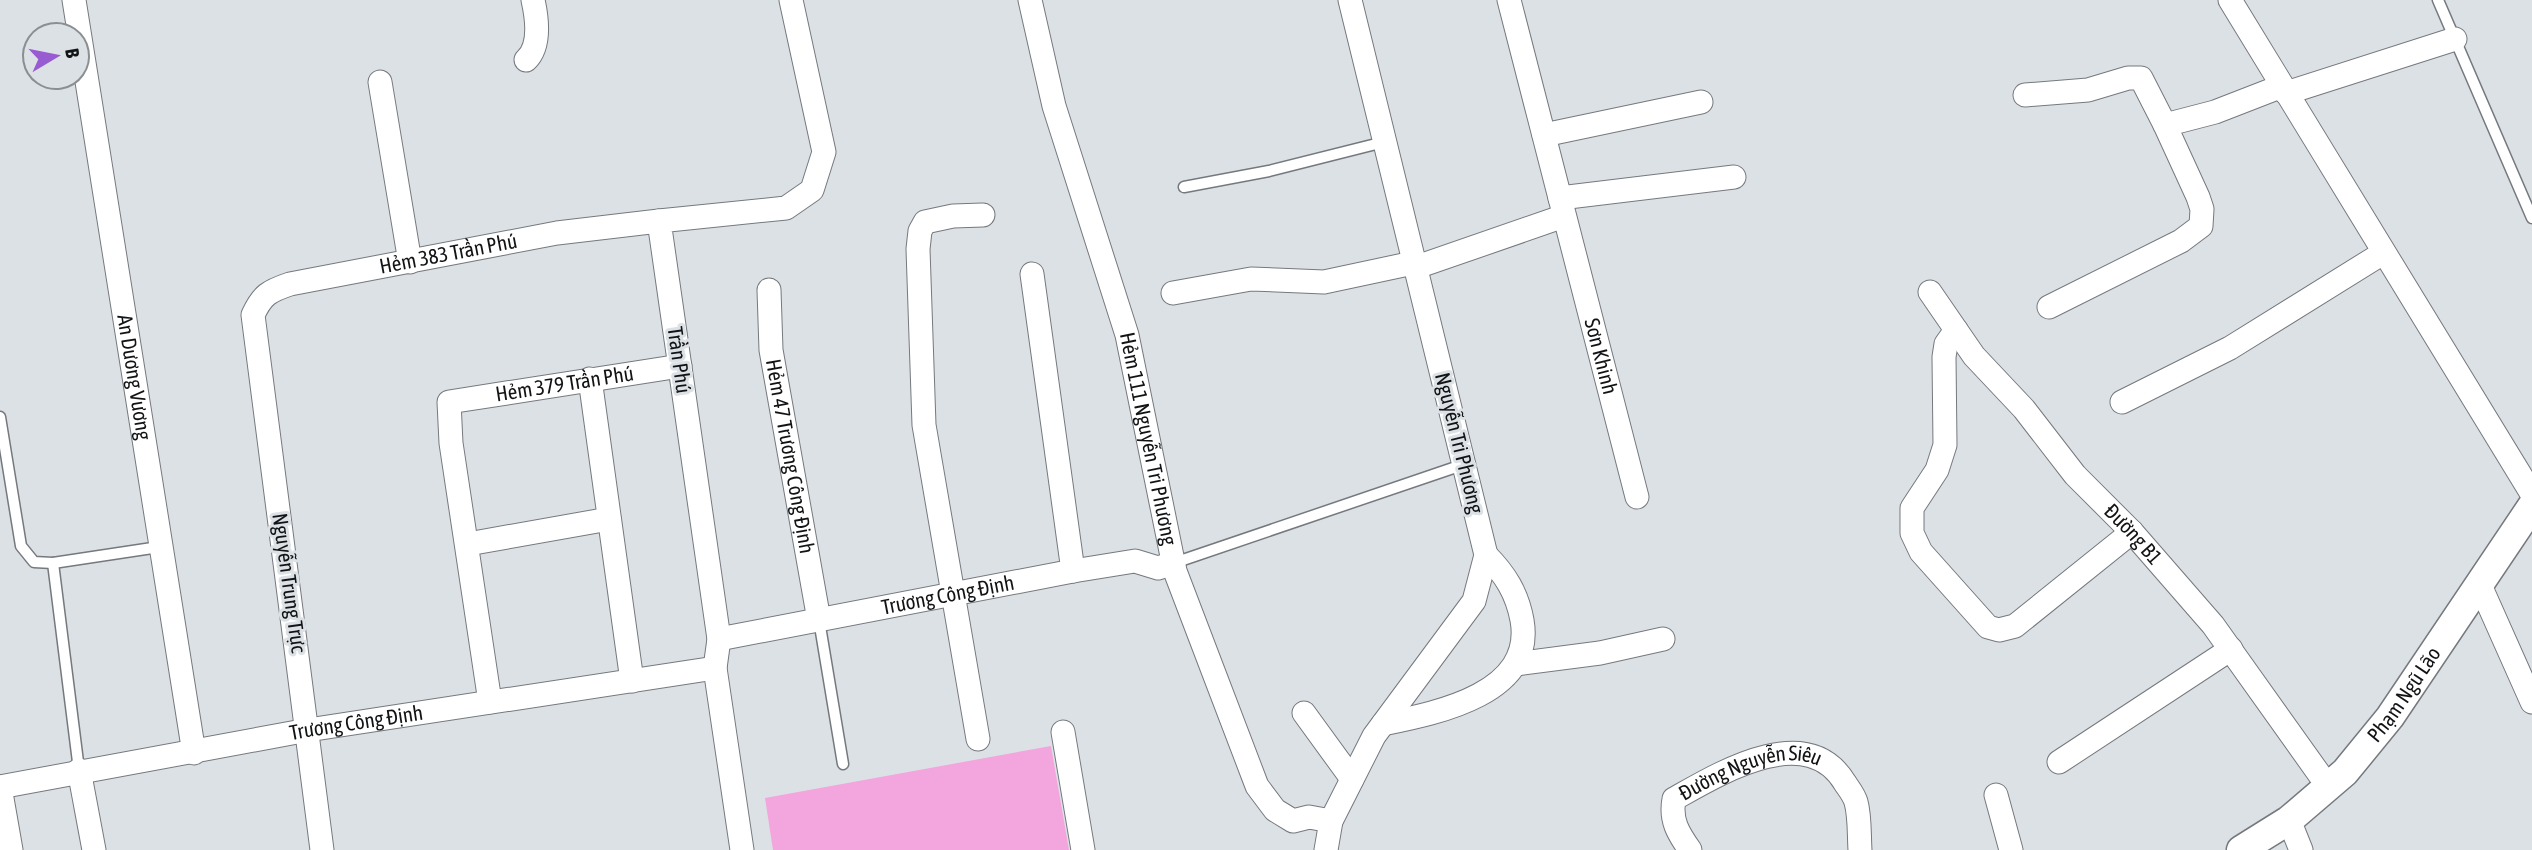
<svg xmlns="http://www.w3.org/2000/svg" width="2532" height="850" viewBox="0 0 2532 850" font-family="'Asap Condensed',sans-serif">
<rect width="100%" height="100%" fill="#dce1e6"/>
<path fill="#f3a5dd" d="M1051 746 1069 850H773L765 798Z"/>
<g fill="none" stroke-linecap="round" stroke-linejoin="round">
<g stroke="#75797e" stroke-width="13">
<g id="service">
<path d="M2438 0 2532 218"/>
<path d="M1184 187 1269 171 1384 142"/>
<path d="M0 417 21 546 34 562 53 563 159 547"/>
<path d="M53 563 79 770"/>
<path d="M1174 563 1465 464"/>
<path d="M819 620 843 764"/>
</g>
</g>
<g stroke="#75797e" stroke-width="25">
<g id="minor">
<path id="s1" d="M74 0 194 753"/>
<path id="s2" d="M1030 0 1054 106 1127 335 1175 571 1257 786 1275 810 1293 821 1309 817 1331 821"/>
<path id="s3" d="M1509 0 1637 497"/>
<path d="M2230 0 2532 494"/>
<path d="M526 60C541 46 537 18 533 0"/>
<path d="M380 82 410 262"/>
<path d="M2286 93 2455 39"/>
<path d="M2025 95 2088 90 2128 78H2141L2165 125 2215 112 2282 86"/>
<path d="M1544 135 1701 102"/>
<path d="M1560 198 1734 177"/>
<path d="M1414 268 1564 216"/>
<path d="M1032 274 1073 571"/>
<path id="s4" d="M769 290 771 350 819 620"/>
<path id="s5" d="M1930 292 1974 356 2024 409 2075 475 2132 532 2213 625 2327 785"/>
<path d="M1173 293 1251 279 1324 282 1413 263"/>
<path d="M2049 307 2181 241 2201 226 2202 209 2198 197 2165 125"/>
<path d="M1956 330 1946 344 1944 357 1945 445 1937 470 1912 508V533L1921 552 1988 627 1999 630 2015 626 2132 532"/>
<path d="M590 379 632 681"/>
<path d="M2122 402 2230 348 2383 253"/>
<path d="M468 544 609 519"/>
<path d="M2479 583 2532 702"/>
<path id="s6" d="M719 639 1073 571 1135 561 1158 568 1174 563"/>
<path d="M1516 664 1600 653 1663 639"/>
<path id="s7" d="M490 702 451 443 449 402 680 366"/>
<path d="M1304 713 1352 779"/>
<path d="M1383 724C1437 713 1535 694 1522 620 1517 593 1505 574 1486 555"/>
<path d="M1063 732 1083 850"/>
<path d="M978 739 924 425 918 249 920 231 925 222 953 216 983 215"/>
<path d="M2059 762 2231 649"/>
<path d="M79 770 94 850"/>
<path id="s8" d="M0 787 308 730 715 668"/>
<path d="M0 787 11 850"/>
<path d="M1996 795 2011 850"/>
<path d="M2289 820 2301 850"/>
<path id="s9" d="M322 850 253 315C262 295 269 291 290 284L557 233 659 221"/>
<path d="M742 850 715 668 719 639 659 221 786 208 812 190 824 152 791 0"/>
<path d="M1326 850 1331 821 1374 736 1474 601 1486 555 1350 0"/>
<path id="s10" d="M1690 850C1678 833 1670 820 1674 799 1720 773 1807 720 1845 783 1849 789 1854 795 1856 802 1860 816 1859 835 1860 850"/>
</g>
</g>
<g stroke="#75797e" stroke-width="31">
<g id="tertiary">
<path id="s11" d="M2241 850 2289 820 2345 772 2390 717 2532 506"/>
</g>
</g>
<use href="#service" stroke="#fff" stroke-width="10"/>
<use href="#minor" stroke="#fff" stroke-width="23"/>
<use href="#tertiary" stroke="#fff" stroke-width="28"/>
</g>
<g text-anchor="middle" stroke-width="6" stroke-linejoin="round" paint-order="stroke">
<g font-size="21" fill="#111315" stroke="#dce1e6">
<text dy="7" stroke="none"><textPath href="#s9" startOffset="751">Hẻm 383 Trần Phú</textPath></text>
<text dy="7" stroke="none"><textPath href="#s3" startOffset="368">Sơn Khinh</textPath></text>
<text transform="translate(679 360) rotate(82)" y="7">Trần Phú</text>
<text dy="7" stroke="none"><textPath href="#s1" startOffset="382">An Dương Vương</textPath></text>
<text dy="7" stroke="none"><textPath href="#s7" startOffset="420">Hẻm 379 Trần Phú</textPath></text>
<text dy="7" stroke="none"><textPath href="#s2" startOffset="455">Hẻm 111 Nguyễn Tri Phương</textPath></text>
<text transform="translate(1459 443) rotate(76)" y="7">Nguyễn Tri Phương</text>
<text dy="7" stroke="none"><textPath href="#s4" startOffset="168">Hẻm 47 Trương Công Định</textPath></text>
<text dy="7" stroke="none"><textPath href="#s5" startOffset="317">Đường B1</textPath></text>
<text transform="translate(289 583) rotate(82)" y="7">Nguyễn Trung Trực</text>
<text dy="7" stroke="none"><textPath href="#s6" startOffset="233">Trương Công Định</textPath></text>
<text dy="7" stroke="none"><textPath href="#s11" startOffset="228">Phạm Ngũ Lão</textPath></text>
<text dy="7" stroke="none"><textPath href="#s8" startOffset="362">Trương Công Định</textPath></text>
<text dy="7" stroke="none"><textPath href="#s10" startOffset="138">Đường Nguyễn Siêu</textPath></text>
</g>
</g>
<g transform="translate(56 56) rotate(80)"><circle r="33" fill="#dce1e6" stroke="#8b8f92" stroke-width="2"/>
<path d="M0-5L12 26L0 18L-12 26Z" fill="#985bd2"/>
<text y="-10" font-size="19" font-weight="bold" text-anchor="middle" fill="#111315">B</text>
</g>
</svg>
